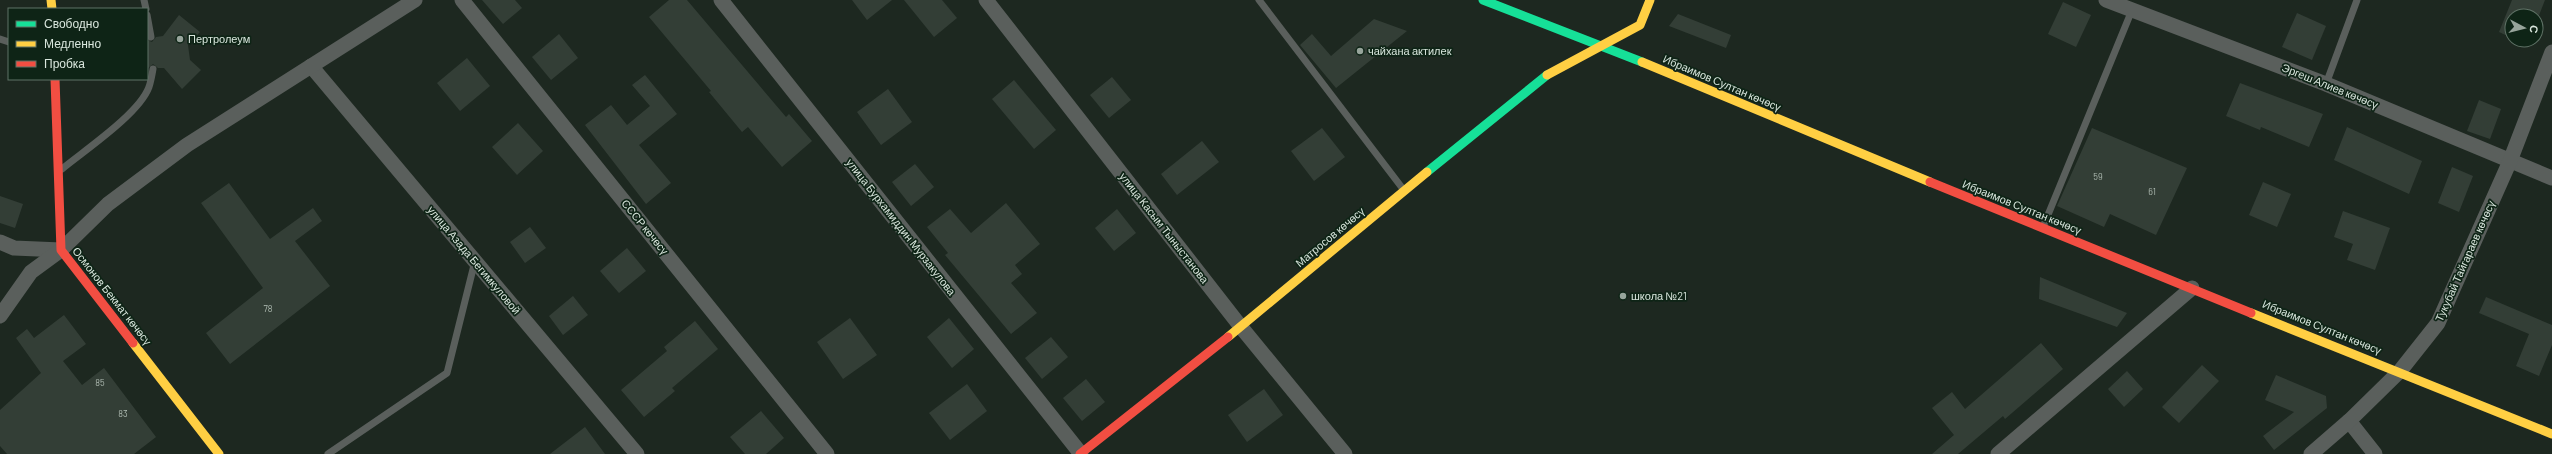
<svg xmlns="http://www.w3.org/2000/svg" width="2552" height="454" viewBox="0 0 2552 454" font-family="Barlow,sans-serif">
<rect width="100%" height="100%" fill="#1d2820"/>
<g fill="#333e36">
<path d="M482 0H515L522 8 503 24Z"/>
<path d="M669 0H687L786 117 789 114 812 141 782 167 748 127 742 132 709 92 711 91 649 17Z"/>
<path d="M852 0H892L867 20Z"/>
<path d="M904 0H942L957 18 934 37Z"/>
<path d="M2512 0H2545L2536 23V16H2512V38L2499 32Z"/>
<path d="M2063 2 2091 15 2076 47 2048 34Z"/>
<path d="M2297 13 2326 26 2312 60 2282 47Z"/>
<path d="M1678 14 1731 35 1726 48 1669 26Z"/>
<path d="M179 15 200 32 188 45 190 60 201 70 182 89 164 68H158L153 64 147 69V40L152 42 156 37 163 36Z"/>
<path d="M1374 19 1407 31 1336 88 1300 45 1312 34 1331 56Z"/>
<path d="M559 34 578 58 551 80 532 57Z"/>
<path d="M467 58 490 86 460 111 437 83Z"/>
<path d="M645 75 677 114 639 145 671 183 646 204 585 125 611 105 627 125 650 106 632 85Z"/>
<path d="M1112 77 1131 100 1109 118 1090 95Z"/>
<path d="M1014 80 1056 130 1034 149 992 99Z"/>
<path d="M2240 83 2323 114 2309 147 2261 127 2260 130 2226 116Z"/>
<path d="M888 89 912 122 881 145 857 112Z"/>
<path d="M2479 100 2501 109 2490 139 2467 131Z"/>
<path d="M518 123 543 151 517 175 492 147Z"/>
<path d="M2347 127 2422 161 2409 194 2334 160Z"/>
<path d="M1322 128 1345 157 1314 181 1291 151Z"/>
<path d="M2092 128 2187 168 2156 235 2110 214 2104 227 2057 206Z"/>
<path d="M1202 141 1219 162 1177 195 1161 174Z"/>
<path d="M915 164 934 187 911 206 892 182Z"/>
<path d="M2452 167 2473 176 2459 212 2438 203Z"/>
<path d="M2263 182 2291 194 2277 227 2249 215Z"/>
<path d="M229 183 270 239 313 208 322 221 295 241 330 286 230 364 206 333 263 288 201 203Z"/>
<path d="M0 196 23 204 15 228 0 223Z"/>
<path d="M1006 203 1040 244 1015 265 1022 274 1011 283 1037 313 1011 334 945 255 948 253 927 227 950 209 971 233Z"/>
<path d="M1117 209 1136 233 1114 251 1095 228Z"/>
<path d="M2343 211 2390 228 2375 270 2347 260 2353 244 2334 237Z"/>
<path d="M530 227 546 248 525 263 510 242Z"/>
<path d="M627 248 646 271 619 293 600 271Z"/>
<path d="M2040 277 2127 313 2117 327 2039 299Z"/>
<path d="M573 296 588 315 563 335 549 316Z"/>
<path d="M2486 297 2552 325V345L2539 376 2516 366 2529 334 2479 313Z"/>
<path d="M64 315 86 344 63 361 82 385 104 368 156 437 134 454H7L0 446V410L41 373 16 338 27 329 34 338Z"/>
<path d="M850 318 877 355 843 379 817 342Z"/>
<path d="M949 318 974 349 952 368 927 337Z"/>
<path d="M695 321 718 349 672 388 675 391 644 417 621 390 667 351 664 347Z"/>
<path d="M1051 337 1068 357 1042 379 1025 358Z"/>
<path d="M2041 343 2063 369 2005 419 2003 416 1958 454H1932L1954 435 1932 408 1952 392 1965 409Z"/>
<path d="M2202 365 2219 381 2179 423 2162 407Z"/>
<path d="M2127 371 2143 389 2124 407 2108 389Z"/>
<path d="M2276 375 2326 396 2327 408 2274 450 2263 436 2294 412 2265 400Z"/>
<path d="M1086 379 1105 402 1082 421 1063 398Z"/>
<path d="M967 384 987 411 950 440 929 413Z"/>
<path d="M1264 389 1283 415 1247 442 1228 415Z"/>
<path d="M761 411 784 438 766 454H745L730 437Z"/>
<path d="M585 427 605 454H550Z"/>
</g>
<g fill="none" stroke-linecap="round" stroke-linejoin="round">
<g stroke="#5a5f5c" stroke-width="7">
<path d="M144 0 146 9"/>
<path d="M1259 0 1403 189"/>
<path d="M147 15 151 37"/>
<path d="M0 39 9 42"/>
<path d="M2326 84 2357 0"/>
<path d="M62 169C85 150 139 114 149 87 151 81 152 75 153 69"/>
<path d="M2043 227 2132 10"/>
<path d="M328 454 447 373 475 261"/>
</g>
<g stroke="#5a5f5c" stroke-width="15">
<path d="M462 0 827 454"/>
<path d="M721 0 1081 454"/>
<path d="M986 0 1241 327 1345 454"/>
<path d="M2106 0 2326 84 2552 178"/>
<path d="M311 66 637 454"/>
<path d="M0 242 14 248 61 250"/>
<path d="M0 316 31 272 61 250 108 204 187 145 415 0"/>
<path d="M2349 421 2375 454"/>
<path d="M1998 454 2192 288"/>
<path d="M2311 454 2349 421 2400 371 2438 323 2510 161 2552 52"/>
</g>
<g stroke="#16e098" stroke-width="9">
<path d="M1483 0 1642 62"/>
<path d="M1427 172 1547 75"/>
</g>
<g stroke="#ffcf43" stroke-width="9">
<path d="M51 0 52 9"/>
<path d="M1642 62 1930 182"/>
<path d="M1547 75 1640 25 1650 0"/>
<path d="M2251 313 2552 434"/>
<path d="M1228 337 1427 172"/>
<path d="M133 343 219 454"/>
</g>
<g stroke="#f24e42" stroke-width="9">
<path d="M55 79 61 250 133 343"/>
<path d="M1930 182 2251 313"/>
<path d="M1080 454 1228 337"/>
</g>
</g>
<g fill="#97a49b" stroke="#0e2416" stroke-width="1.5">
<circle cx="180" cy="39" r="4"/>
<circle cx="1360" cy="51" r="4"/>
<circle cx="1623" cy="296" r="4"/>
</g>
<g text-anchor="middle" stroke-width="3.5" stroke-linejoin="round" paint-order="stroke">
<g font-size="9" fill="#b0bcb3">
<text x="2098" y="180">59</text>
<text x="2152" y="195">61</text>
<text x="268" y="312">78</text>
<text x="100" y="386">85</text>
<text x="123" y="417">83</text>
</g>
<g font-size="11" fill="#d9e6dd" stroke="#0e2416" text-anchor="start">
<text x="188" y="43">Пертролеум</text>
<text x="1368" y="55">чайхана актилек</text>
<text x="1631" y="300">школа №21</text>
</g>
<g font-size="11" fill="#d9e6dd" stroke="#0e2416">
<text transform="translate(1722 83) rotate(23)" y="4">Ибраимов Султан көчөсү</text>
<text transform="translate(2330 86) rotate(22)" y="4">Эргеш Алиев көчөсү</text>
<text transform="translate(2022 207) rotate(22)" y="4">Ибраимов Султан көчөсү</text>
<text transform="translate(645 227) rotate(51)" y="4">СССР көчөсү</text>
<text transform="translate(901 227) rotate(52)" y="4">улица Бурхамиддин Мурзакулова</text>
<text transform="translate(1164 228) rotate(52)" y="4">улица Касым Тыныстанова</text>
<text transform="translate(1330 237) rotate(-40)" y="4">Матросов көчөсү</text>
<text transform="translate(474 260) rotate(50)" y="4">улица Азада Бегимкуловой</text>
<text transform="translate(2465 261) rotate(-66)" y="4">Тукубай Тайгараев көчөсү</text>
<text transform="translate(112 296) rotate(52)" y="4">Осмонов Бекмат көчөсү</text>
<text transform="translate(2322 327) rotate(22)" y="4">Ибраимов Султан көчөсү</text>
</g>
</g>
<rect x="8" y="8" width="140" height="72" fill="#0e2416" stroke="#5f7266"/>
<rect x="16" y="21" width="20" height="6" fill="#16e098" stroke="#5f7266"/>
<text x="44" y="28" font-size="12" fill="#d9e6dd">Свободно</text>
<rect x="16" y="41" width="20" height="6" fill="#ffcf43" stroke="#5f7266"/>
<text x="44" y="48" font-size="12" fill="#d9e6dd">Медленно</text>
<rect x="16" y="61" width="20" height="6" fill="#f24e42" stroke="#5f7266"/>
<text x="44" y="68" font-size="12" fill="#d9e6dd">Пробка</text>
<g transform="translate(2524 28) rotate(97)"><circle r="19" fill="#0e2416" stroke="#5f7266"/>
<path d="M0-3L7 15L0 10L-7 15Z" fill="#97a49b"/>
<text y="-6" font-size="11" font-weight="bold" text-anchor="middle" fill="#d9e6dd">С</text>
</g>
</svg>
